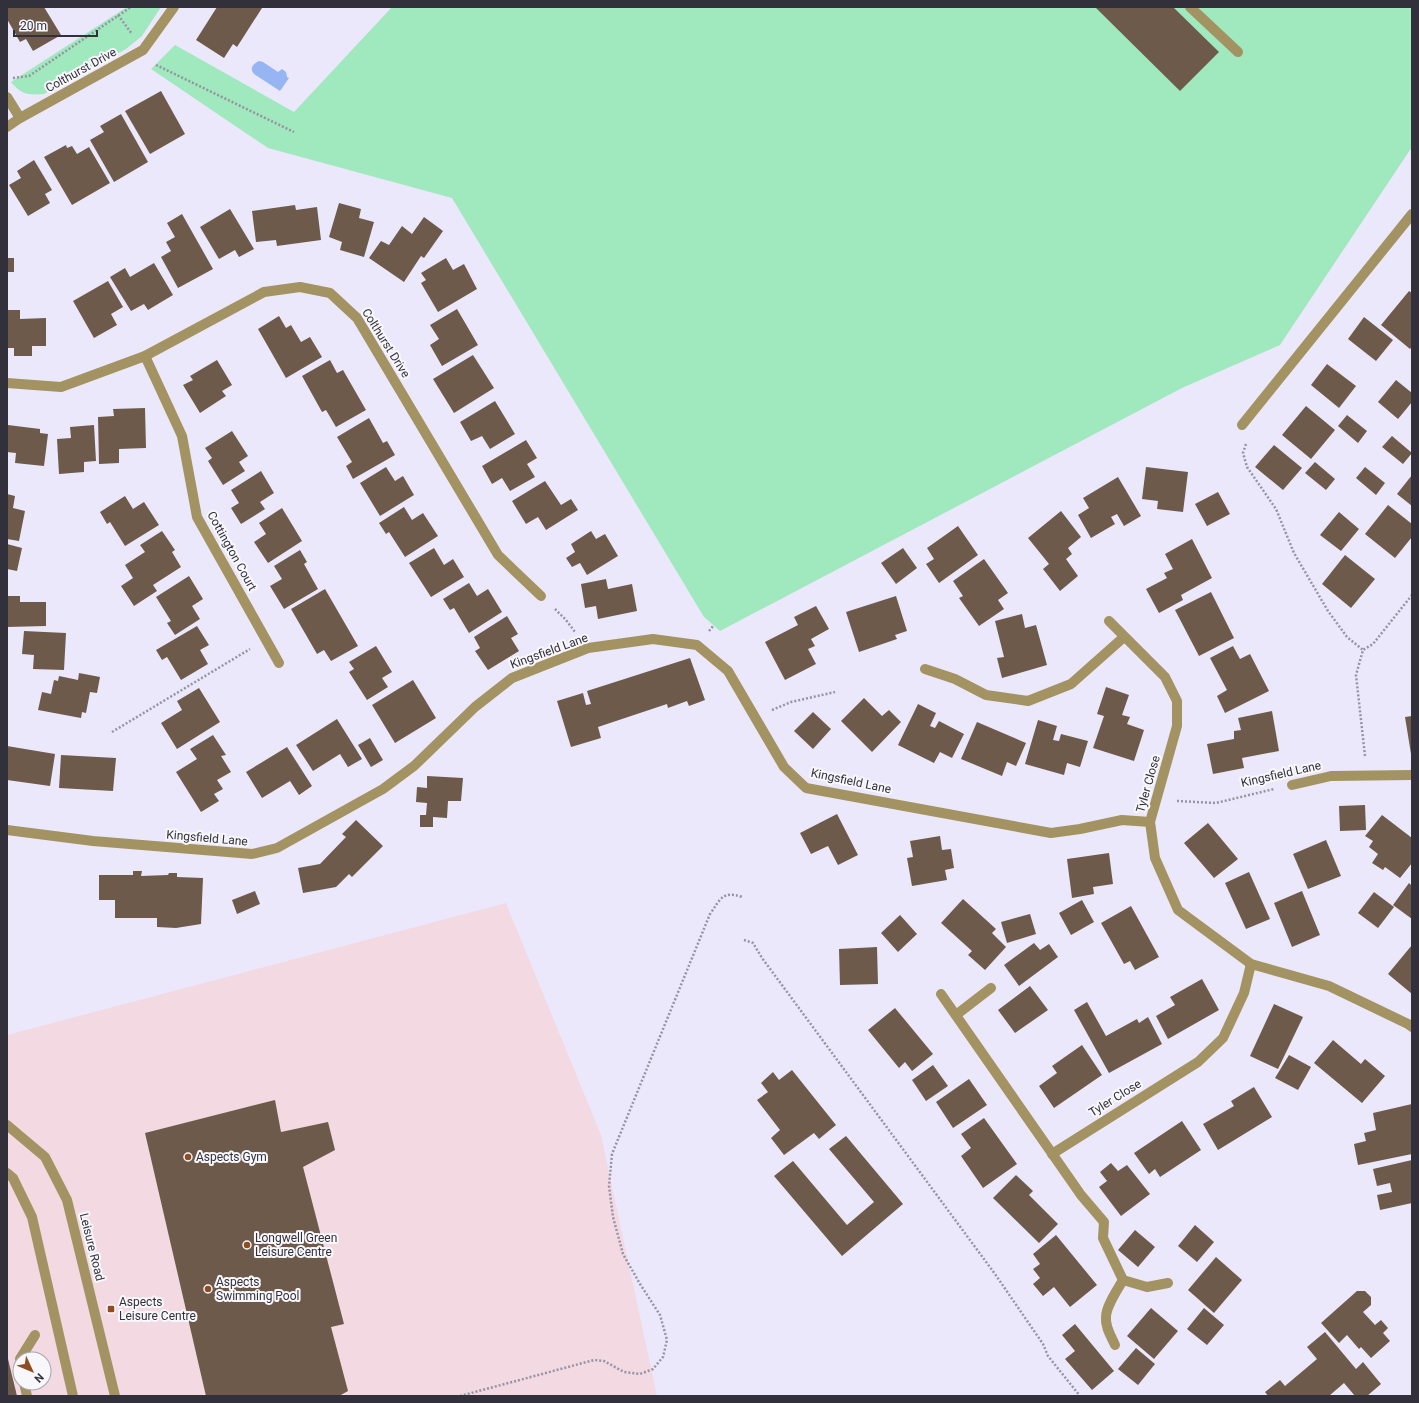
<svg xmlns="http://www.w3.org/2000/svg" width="1419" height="1403" viewBox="0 0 1419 1403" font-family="Roboto,sans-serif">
<rect width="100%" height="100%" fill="#ece8fc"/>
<path fill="#f2d9e2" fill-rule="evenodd" d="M506 903 601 1135 657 1396H7V1035ZM20 1359H44V1383H20Z"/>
<g fill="#a0e8bd">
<path d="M127 7H161L142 36 126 49 44 94C28 95 22 95 11 82Z"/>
<path d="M392 7H1412V147L1280 345 1182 388 720 631 704 617 452 198 268 148 151 69 175 45 294 112Z"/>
</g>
<path fill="#95b5f3" d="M259 61 263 62 278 72 282 69 286 72 287 77 289 78 280 91 254 74C249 68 253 64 259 61Z"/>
<g fill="#6d5a4a">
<path d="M7 7H44L61 35 33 51 26 39 20 42 7 19Z"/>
<path d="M217 7H260L262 8 237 47 233 44 224 58 196 40Z"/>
<path d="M1095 7H1173L1219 52 1180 91Z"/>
<path d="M161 91 185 134 150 154 125 111Z"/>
<path d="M121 114 148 162 114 182 90 140 104 132 100 126Z"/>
<path d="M66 145 67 148 72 146 77 154 89 147 110 183 72 205 44 157Z"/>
<path d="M34 160 52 190 45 194 50 203 28 216 9 185 21 178 17 171Z"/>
<path d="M339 203 361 209 359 218 374 222 364 257 340 250 342 242 329 237Z"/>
<path d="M295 205 296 210 317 207 321 240 277 246 276 240 256 242 252 211Z"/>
<path d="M230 209 254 249 239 257 235 250 219 259 200 227Z"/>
<path d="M182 214 213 269 178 288 161 257 171 251 166 242 175 237 167 223Z"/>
<path d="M424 217 443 231 424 258 421 256 404 282 369 258 381 241 389 245 402 226 412 234Z"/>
<rect x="7" y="258" width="7" height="14"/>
<path d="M446 258 453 270 464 264 477 289 438 312 421 283 426 280 421 273Z"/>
<path d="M154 263 173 295 148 310 144 304 131 311 110 277 125 268 130 277Z"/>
<path d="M108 281 123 307 111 314 117 325 94 338 73 301Z"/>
<path d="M1409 291 1412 293V347L1410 349 1381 325Z"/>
<path d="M457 309 478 345 442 366 430 345 439 339 430 325Z"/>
<path d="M7 310H20V319L46 318V346H32V356H14V348H7Z"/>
<path d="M279 316 286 328 291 325 301 342 310 337 322 357 286 378 258 329Z"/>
<path d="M1364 317 1393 340 1376 361 1348 339Z"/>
<path d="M473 355 494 388 454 413 433 379Z"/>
<path d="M217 360 232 385 222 391 226 396 200 413 183 385 193 380 190 376Z"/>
<path d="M330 360 337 373 343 370 366 410 336 427 326 410 322 412 302 376Z"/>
<path d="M1327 364 1356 386 1339 408 1311 385Z"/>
<path d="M1396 380 1412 393V402L1398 419 1378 402Z"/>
<path d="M495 401 515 434 490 449 482 436 471 441 460 422Z"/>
<path d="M1306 406 1335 430 1311 459 1282 435Z"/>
<path d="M145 408 146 448 119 449V463L99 464 98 417 114 416 113 409Z"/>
<path d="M1347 415 1367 431 1358 443 1338 426Z"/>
<path d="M369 418 383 443 387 441 395 455 353 479 346 466 352 462 337 437Z"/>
<path d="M8 425 40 429V433L48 434 44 466 15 463 16 453 7 452Z"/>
<path d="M94 425 96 461 84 462V472L59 474 57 439 71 438 70 427Z"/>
<path d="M232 431 248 456 239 462 245 471 223 485 208 461 212 458 205 448Z"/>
<path d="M1392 436 1412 453 1403 464 1382 447Z"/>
<path d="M526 440 537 458 527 464 535 477 510 491 502 478 492 484 482 466Z"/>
<path d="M1274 445 1302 468 1283 490 1255 467Z"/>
<path d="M1315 462 1335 479 1326 490 1305 473Z"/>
<path d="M386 467 395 481 403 476 414 495 380 516 360 483Z"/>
<path d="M1146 467 1188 472 1183 512 1157 509 1158 501 1142 499Z"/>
<path d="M1365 467 1385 483 1376 495 1356 478Z"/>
<path d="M261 471 274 493 260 502 265 509 241 524 231 508 239 503 231 490Z"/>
<path d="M1412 475V506L1397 494Z"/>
<path d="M1118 477 1141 516 1124 526 1117 514 1111 517 1115 524 1091 538 1078 515 1089 508 1083 498Z"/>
<path d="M545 481 561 505 571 499 578 510 546 530 538 517 526 524 512 501Z"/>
<path d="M1218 492 1230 514 1207 526 1195 504Z"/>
<path d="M7 494 15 496 13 508 25 511 19 541 7 539Z"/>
<path d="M125 496 133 509 144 502 159 525 125 546 110 522 107 524 100 512Z"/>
<path d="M1388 505 1412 524V537L1395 558 1365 534Z"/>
<path d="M404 507 412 520 423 513 438 536 405 557 389 532 386 534 379 523Z"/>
<path d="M282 508 302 541 268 563 254 542 266 534 259 523Z"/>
<path d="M1061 511 1081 537 1068 548 1072 554 1066 559 1078 576 1060 591 1043 569 1049 564 1028 538Z"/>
<path d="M1339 512 1359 529 1341 551 1320 535Z"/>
<path d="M958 526 978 555 939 583 926 564 934 559 927 548Z"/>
<path d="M162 531 175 550 172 552 181 567 153 585 157 591 134 606 121 586 133 578 125 565 145 552 140 545Z"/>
<path d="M591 531 596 539 605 534 618 556 587 575 580 563 572 567 566 558 575 552 571 544Z"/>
<path d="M1192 539 1212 578 1181 595 1183 600 1159 613 1146 589 1167 578 1164 573 1173 569 1165 554Z"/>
<path d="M7 544 22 548 17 571 7 569Z"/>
<path d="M434 548 444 565 453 559 464 577 431 597 409 563Z"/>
<path d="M903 548 917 568 896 584 881 563Z"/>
<path d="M300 550 307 562 304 564 318 589 284 609 270 586 282 579 274 566Z"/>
<path d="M1345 555 1375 579 1351 608 1322 584Z"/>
<path d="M984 559 1008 593 998 600 1004 609 979 626 959 598 963 596 953 581Z"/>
<path d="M189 576 203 599 192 606 200 619 175 635 167 623 171 621 156 597Z"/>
<path d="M606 579 608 589 632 584 637 611 598 619 596 606 585 608 581 584Z"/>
<path d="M469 583 477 596 488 589 502 612 469 633 454 608 450 610 443 599Z"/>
<path d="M325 589 358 646 331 661 324 650 317 654 291 609Z"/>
<path d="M1211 592 1234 638 1199 656 1175 610Z"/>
<path d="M7 596H20V602H46V626L7 627Z"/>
<path d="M896 596 907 631 895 635 897 639 859 652 846 612Z"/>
<path d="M816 606 829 629 811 639 815 646 808 649 816 664 785 680 765 642 798 625 794 617Z"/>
<path d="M1022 614 1025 628 1036 625 1047 665 1002 678 997 658 1004 657 995 621Z"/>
<path d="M507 616 518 634 511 638 519 651 488 670 475 651 480 648 474 637Z"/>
<path d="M197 626 209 645 200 650 208 664 181 680 167 657 162 660 156 650Z"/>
<path d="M24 631 66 633 64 670 33 669 34 655 22 654Z"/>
<path d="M376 646 392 672 382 678 388 687 367 700 349 672 354 669 349 662Z"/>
<path d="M1233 646 1240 659 1250 654 1269 691 1225 713 1217 696 1227 690 1210 658Z"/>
<path d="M690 658 705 700 689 706 687 701 668 708 667 704 598 727 601 738 571 747 557 701 583 693 586 705 591 704 587 691Z"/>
<path d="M79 673 100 677 97 693 90 692 86 713 82 712 81 718 38 710 42 692 51 694 54 680 58 681 59 676 78 680Z"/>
<path d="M413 680 436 718 395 743 372 705Z"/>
<path d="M1106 687 1129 695 1122 715 1130 717 1127 724 1144 730 1134 761 1093 748 1104 716 1097 714Z"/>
<path d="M199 688 220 722 177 749 161 723 182 710 177 701Z"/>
<path d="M864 698 882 716 889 710 901 722 872 752 841 721Z"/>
<path d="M918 704 936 713 930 726 935 728 939 721 964 734 952 758 940 752 934 763 898 745Z"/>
<path d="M1272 711 1279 751 1242 758 1244 768 1213 774 1207 744 1234 739V731L1241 730 1238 718Z"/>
<path d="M813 712 831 729 813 749 794 731Z"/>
<path d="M1412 716V754H1411L1405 717Z"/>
<path d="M337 719 362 759 348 767 340 754 313 771 296 745Z"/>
<path d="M1038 720 1057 726 1053 740 1059 741 1061 734 1088 741 1080 767 1067 763 1064 775 1025 764Z"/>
<path d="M977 722 1026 743 1016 766 1007 762 1002 776 961 759Z"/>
<path d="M213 735 226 755 221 756 231 772 217 780 223 789 214 794 219 801 201 812 176 772 197 759 190 749Z"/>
<path d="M370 738 383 760 371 767 358 745Z"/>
<path d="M7 746 55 754 50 786 7 780Z"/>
<path d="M287 747 312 786 299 795 290 781 262 798 246 772Z"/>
<path d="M61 755 116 758 113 791 59 788Z"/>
<path d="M427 776 463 778 461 801H448L447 818 433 817V827H420V815H426L427 803 416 802 417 787 427 788Z"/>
<path d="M1365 805 1366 830 1340 831 1339 806Z"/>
<path d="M837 814 858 855 838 865 828 846 811 854 800 833Z"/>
<path d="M1382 815 1412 838V863L1400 878 1385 867 1383 870 1372 863 1378 854 1369 847 1373 841 1365 836Z"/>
<path d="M356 820 383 846 352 877 349 874 336 887 303 893 298 868 320 864 346 837 342 834Z"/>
<path d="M1208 823 1238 859 1214 878 1184 843Z"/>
<path d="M940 836 942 850 951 849 954 868 945 870 947 880 912 886 907 858 913 857 910 841Z"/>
<path d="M1326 840 1341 876 1308 889 1293 854Z"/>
<path d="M1109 853 1113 884 1093 887 1094 894 1072 898 1067 859Z"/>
<path d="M133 871H142L141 876 168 875 169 873H177V877L203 878 201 924 176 928 157 927V918H115V900H99V875H133Z"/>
<path d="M1249 872 1270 919 1246 929 1225 883Z"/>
<path d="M1409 883 1412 886V919L1393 905Z"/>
<path d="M255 891 260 904 237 914 232 900Z"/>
<path d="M1302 891 1320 935 1292 947 1274 903Z"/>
<path d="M1374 892 1394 907 1378 928 1358 913Z"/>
<path d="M963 899 996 929 992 933 1006 947 985 970 968 955 972 951 941 923Z"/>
<path d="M1082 900 1094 922 1071 935 1059 913Z"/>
<path d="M1131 906 1159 957 1135 970 1130 961 1124 964 1101 923Z"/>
<path d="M1030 914 1036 934 1007 943 1001 922Z"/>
<path d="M900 915 917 934 898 952 881 933Z"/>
<path d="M1034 943 1040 950 1049 944 1058 957 1019 986 1004 965Z"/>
<path d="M1412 945V994L1388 974Z"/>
<path d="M877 947 878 984 840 985 839 949Z"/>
<path d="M1202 979 1219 1010 1168 1039 1156 1016 1175 1005 1170 997Z"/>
<path d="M1030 986 1048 1010 1015 1033 998 1010Z"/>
<path d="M1087 1002 1106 1036 1137 1019 1139 1023 1148 1017 1162 1044 1109 1073 1074 1010Z"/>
<path d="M1274 1004 1303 1017 1278 1069 1250 1056Z"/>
<path d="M895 1008 933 1054 912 1071 905 1062 899 1068 868 1030Z"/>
<path d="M1333 1040 1361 1064 1365 1059 1385 1076 1362 1103 1314 1063Z"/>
<path d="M1082 1045 1102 1075 1054 1108 1039 1086 1057 1073 1052 1066Z"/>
<path d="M1289 1055 1311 1067 1298 1090 1275 1078Z"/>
<path d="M933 1065 948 1086 926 1101 912 1080Z"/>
<path d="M792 1070 836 1125 819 1139 814 1133 784 1155 771 1138 780 1130 757 1100 768 1092 761 1083 773 1072 779 1080Z"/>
<path d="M969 1079 987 1105 953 1128 936 1102Z"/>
<path d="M1254 1087 1272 1117 1218 1150 1203 1124 1234 1106 1231 1101Z"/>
<path d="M275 1100 281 1132 328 1122 335 1150 303 1167 344 1324 331 1327 348 1391 339 1396H206L145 1133Z"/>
<path d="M1412 1104V1154L1358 1165 1354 1144 1366 1141 1364 1133 1376 1130 1373 1113Z"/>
<path d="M984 1118 1017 1164 983 1188 961 1156 971 1148 961 1134Z"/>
<path d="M1182 1121 1201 1150 1160 1177 1155 1169 1149 1174 1134 1153Z"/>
<path d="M846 1136 903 1204 842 1256 774 1176 793 1161 847 1225 874 1202 829 1149Z"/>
<path d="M1412 1160V1203L1380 1210 1377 1195 1392 1192 1390 1183 1377 1186 1373 1169Z"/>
<path d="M1111 1163 1118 1171 1127 1165 1150 1194 1121 1216 1099 1187 1107 1181 1100 1172Z"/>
<path d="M1016 1175 1033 1191 1029 1195 1058 1224 1039 1243 993 1198Z"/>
<path d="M1195 1225 1214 1242 1197 1262 1178 1246Z"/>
<path d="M1135 1230 1155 1247 1138 1267 1118 1250Z"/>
<path d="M1056 1235 1097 1285 1070 1307 1054 1287 1043 1296 1033 1284 1040 1278 1033 1269 1040 1264 1033 1254Z"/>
<path d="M1216 1257 1242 1280 1214 1313 1188 1290Z"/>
<path d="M1357 1291H1365L1371 1297V1305L1363 1312 1375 1325 1381 1320 1388 1328 1383 1333 1390 1341 1371 1358 1361 1347 1359 1349 1347 1335 1339 1343 1321 1323Z"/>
<path d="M1151 1308 1178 1331 1154 1359 1127 1336Z"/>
<path d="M1204 1308 1224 1325 1207 1345 1187 1329Z"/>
<path d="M1075 1324 1114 1371 1092 1390 1065 1359 1075 1351 1062 1335Z"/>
<path d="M1325 1332 1356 1369 1363 1362 1381 1384 1367 1396H1355L1344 1383 1329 1396H1268L1265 1392 1280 1380 1285 1386 1317 1359 1307 1347Z"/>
<path d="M1136 1348 1155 1364 1138 1385 1118 1369Z"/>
<path d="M7 1359H8L17 1396H7Z"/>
</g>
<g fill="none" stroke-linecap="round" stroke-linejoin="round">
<g stroke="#9693a2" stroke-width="2.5" stroke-dasharray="2 2" stroke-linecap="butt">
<path d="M118 15 132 34"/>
<path d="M156 65 294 132"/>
<path d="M13 78 29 76 131 7"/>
<path d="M1246 444 1243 453 1247 467 1276 509 1294 553 1328 611 1347 637 1363 650"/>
<path d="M555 609 566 620 575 632"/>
<path d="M709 631 714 625"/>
<path d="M772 710 791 702 835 692"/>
<path d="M112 732 250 649"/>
<path d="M1365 756 1356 675 1363 650 1373 644 1412 595"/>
<path d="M1177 801 1216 803 1274 789"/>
<path d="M744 940 753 943 762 958 995 1274 1043 1344 1048 1356 1080 1396"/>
<path d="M460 1396 594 1360 604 1361 624 1372 640 1374 653 1369 663 1357 667 1340 660 1315 640 1284 623 1254 613 1217 609 1186 612 1154 710 914C720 900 722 890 742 897"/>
</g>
<g stroke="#a39362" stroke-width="10">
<path d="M1190 7 1238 52"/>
<path d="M7 97 20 118"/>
<path d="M7 127 20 118 143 50 174 7"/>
<path d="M145 356 182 436 197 517 279 663"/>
<path d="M7 383 61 387 145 356 264 292 300 287 330 293 357 318 498 555 541 596"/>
<path d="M1242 425 1412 214"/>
<path d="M1109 621 1165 677 1177 701V726L1150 822 1155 858 1178 910 1251 964 1329 986 1408 1024 1412 1027"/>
<path d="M925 669 955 679 986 695 1028 701 1071 684 1124 637"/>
<path d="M1292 785 1331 776 1412 775"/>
<path d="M7 830 93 841 252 854 277 848 383 789 414 766 475 707 512 678 588 648 653 639 697 645 728 671 784 767 806 788 1051 833 1080 829 1122 820 1150 822"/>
<path d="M941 994 1081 1195 1104 1222 1103 1238 1123 1280 1147 1287 1168 1283"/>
<path d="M956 1015 991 988"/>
<path d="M7 1125 45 1157 67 1200 115 1396"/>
<path d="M1052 1154 1198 1062 1223 1038 1244 993 1251 964"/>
<path d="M7 1173 13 1178 32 1217 73 1396"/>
<path d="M1115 1345C1111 1336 1105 1327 1106 1317 1106 1306 1118 1289 1123 1280"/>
<path d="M20 1359 35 1335"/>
<path d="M24 1383 27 1396"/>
</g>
</g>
<g fill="#904b21" stroke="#f8f7fc" stroke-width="1.5">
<circle cx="188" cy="1157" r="4"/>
<circle cx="247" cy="1245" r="4"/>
<circle cx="208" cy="1289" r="4"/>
<rect x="107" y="1305" width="8" height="8" rx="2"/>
</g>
<g text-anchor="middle" stroke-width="4" stroke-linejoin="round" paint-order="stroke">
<g font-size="12" fill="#32303a" stroke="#f8f7fc">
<text transform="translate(81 70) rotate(-29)" y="4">Colthurst Drive</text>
<text transform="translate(386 343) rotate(58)" y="4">Colthurst Drive</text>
<text transform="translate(232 551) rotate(61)" y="4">Cottington Court</text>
<text transform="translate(549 651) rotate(-20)" y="4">Kingsfield Lane</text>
<text transform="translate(1281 774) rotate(-13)" y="4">Kingsfield Lane</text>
<text transform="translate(851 781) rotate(12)" y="4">Kingsfield Lane</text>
<text transform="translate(1148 784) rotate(-74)" y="4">Tyler Close</text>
<text transform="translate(207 838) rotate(5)" y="4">Kingsfield Lane</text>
<text transform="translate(1115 1098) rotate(-32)" y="4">Tyler Close</text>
<text transform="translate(92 1247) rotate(76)" y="4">Leisure Road</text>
</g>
<g font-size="12" fill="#32303a" stroke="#f8f7fc" text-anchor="start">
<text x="196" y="1161">Aspects Gym</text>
<text x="255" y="1242">Longwell Green<tspan x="255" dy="14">Leisure Centre</tspan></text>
<text x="216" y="1286">Aspects<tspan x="216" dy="14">Swimming Pool</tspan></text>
<text x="119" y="1306">Aspects<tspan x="119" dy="14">Leisure Centre</tspan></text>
</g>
</g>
<rect width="1419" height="1403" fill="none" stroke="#32303a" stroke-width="16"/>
<g transform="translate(32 1371) rotate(134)"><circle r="19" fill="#f8f7fc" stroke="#a9a7ae"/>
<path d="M0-3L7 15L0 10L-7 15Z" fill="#904b21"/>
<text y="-6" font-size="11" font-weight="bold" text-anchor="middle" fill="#32303a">N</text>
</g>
<path d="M14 30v6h83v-6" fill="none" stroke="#32303a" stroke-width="2"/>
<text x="20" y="30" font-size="12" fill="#32303a" stroke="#f8f7fc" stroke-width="3" paint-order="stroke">20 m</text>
</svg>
